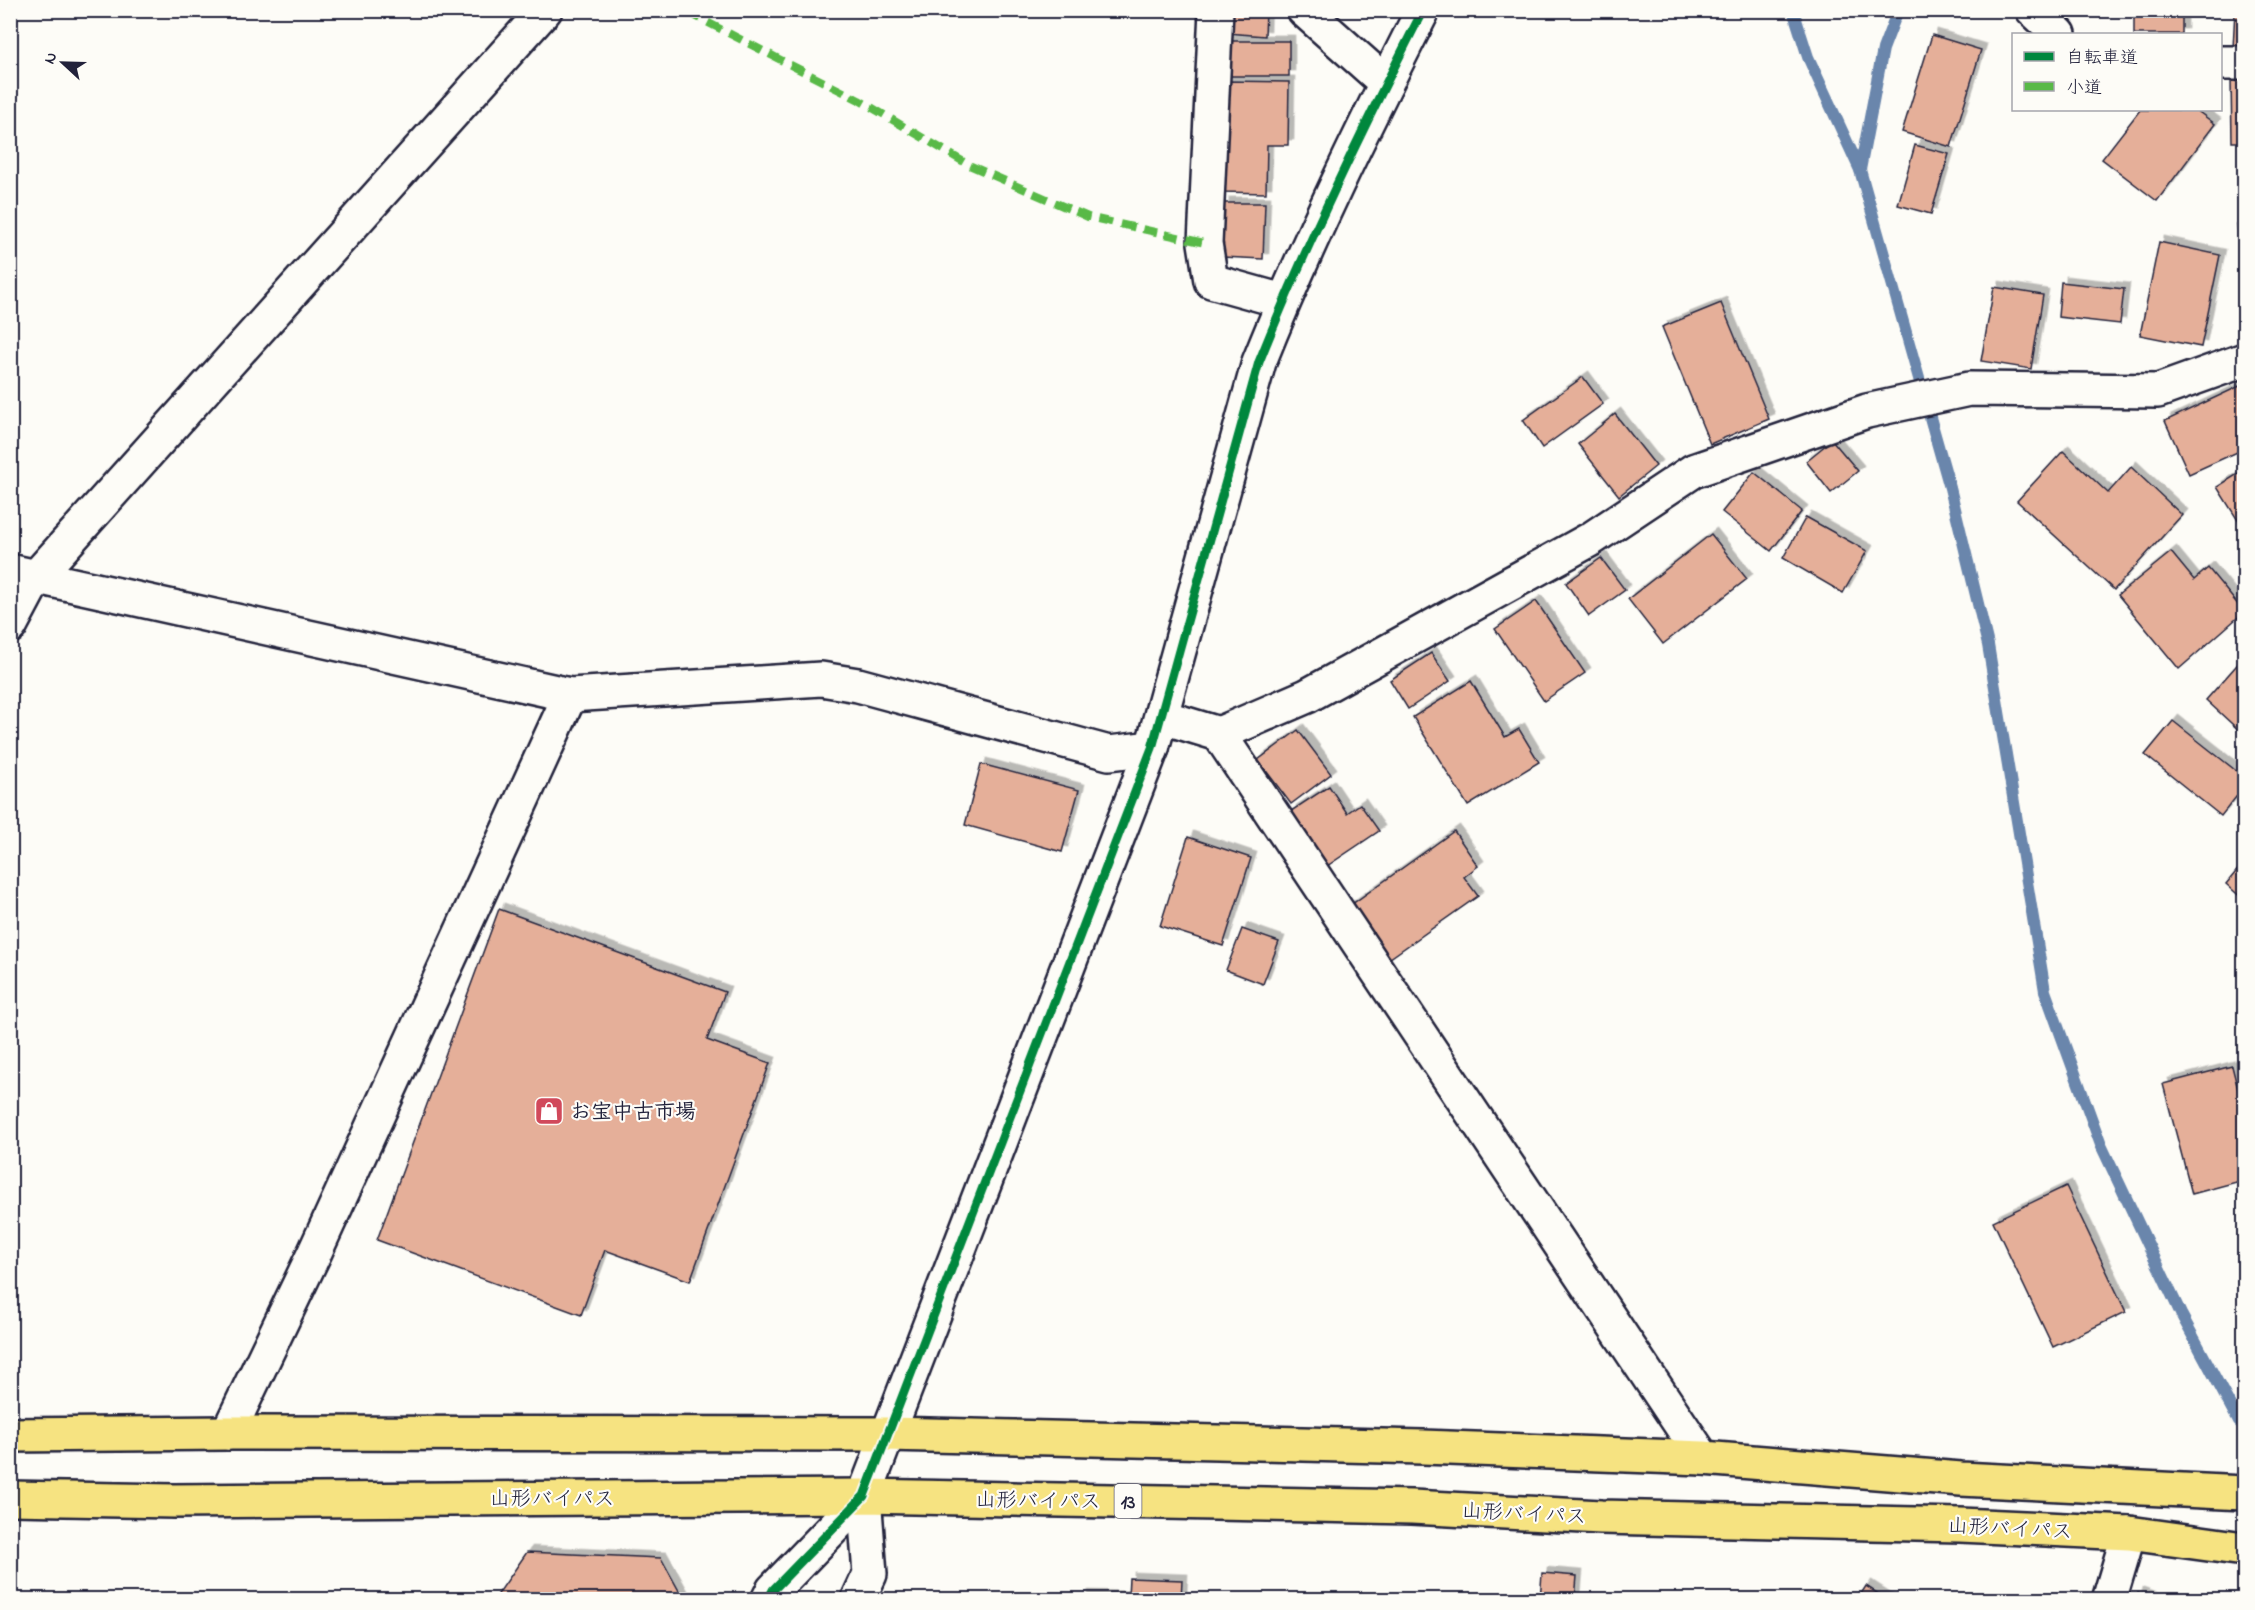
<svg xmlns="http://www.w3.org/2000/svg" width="2255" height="1610" viewBox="0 0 2255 1610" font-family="'Indie Flower','Klee One',sans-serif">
<defs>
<filter id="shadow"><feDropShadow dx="5.5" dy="-5.5" stdDeviation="0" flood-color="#0004"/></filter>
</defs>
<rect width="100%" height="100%" fill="#fdfcf7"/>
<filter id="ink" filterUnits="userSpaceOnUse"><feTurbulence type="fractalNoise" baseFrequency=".0167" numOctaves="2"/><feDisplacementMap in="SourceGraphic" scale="12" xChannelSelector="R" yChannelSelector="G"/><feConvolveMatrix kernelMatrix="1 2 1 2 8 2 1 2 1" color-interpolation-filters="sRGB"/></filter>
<g filter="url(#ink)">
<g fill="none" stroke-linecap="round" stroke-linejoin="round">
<g stroke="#6b86ac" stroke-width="12">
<path d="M1793 10 1808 57 1860 170 1950 488 1988 645 2045 991 2101 1145 2181 1314 2239 1422"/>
<path d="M1860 170 1883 49 1898 10"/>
</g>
</g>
<g fill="#e5af99" stroke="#22223b" stroke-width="1.5" filter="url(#shadow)">
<path d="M1227 10H1266L1265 36 1226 33Z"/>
<path d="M2134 10H2209V15H2182V34H2134Z"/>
<path d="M2235 10H2244V48H2233Z"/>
<path d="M1932 35 1981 50 1951 147 1902 132Z"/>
<rect x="1226" y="41" width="63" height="35"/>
<path d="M2244 79V142H2232L2231 80Z"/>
<path d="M1224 81 1289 82 1288 145H1267L1266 193 1222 192Z"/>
<path d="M2140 110H2196L2215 124 2157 201 2102 159Z"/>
<path d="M1915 145 1949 154 1931 214 1898 205Z"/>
<path d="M1224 203H1265L1263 259 1222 257Z"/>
<path d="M2244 223V285L2237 224Z"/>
<path d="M2159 242 2220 255 2201 347 2140 335Z"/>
<path d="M2061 282 2124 289 2120 324 2058 317Z"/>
<path d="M1994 287 2043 295 2031 369 1981 361Z"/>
<path d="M1721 303 1769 419 1710 444 1662 327Z"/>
<path d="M1583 377 1603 404 1542 448 1523 420Z"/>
<path d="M2244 384V449L2189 474 2165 421Z"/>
<path d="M1615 414 1656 466 1619 496 1578 444Z"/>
<path d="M1832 440 1858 471 1831 493 1806 461Z"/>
<path d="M2063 451 2108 493 2131 467 2182 515 2114 590 2017 501Z"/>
<path d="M2244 470V530L2217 487Z"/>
<path d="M1754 472 1802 511 1771 551 1722 512Z"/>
<path d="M1806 517 1867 551 1843 593 1783 558Z"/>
<path d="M1711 534 1747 579 1663 644 1628 599Z"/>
<path d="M2171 552 2194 580 2208 568 2244 612 2179 669 2118 595Z"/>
<path d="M1601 558 1625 590 1589 616 1566 583Z"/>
<path d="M1536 601 1585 673 1544 701 1495 629Z"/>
<path d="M1431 653 1450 681 1408 709 1390 680Z"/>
<path d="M2244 657V735L2206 700Z"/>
<path d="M1471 681 1505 737 1519 729 1539 762 1468 806 1413 717Z"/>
<path d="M2173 721 2244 777V787L2221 816 2145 755Z"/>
<path d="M1298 730 1331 774 1291 804 1258 760Z"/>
<path d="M981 764 1079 790 1062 852 965 825Z"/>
<path d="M1329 786 1347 813 1360 804 1379 831 1327 866 1291 811Z"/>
<path d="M1454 831 1478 866 1464 877 1478 896 1386 961 1348 907Z"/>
<path d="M1188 837 1251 858 1223 946 1160 926Z"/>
<path d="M2244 862V900L2226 884Z"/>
<path d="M499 909 725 992 707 1040 770 1063 690 1281 605 1250 581 1315 377 1240Z"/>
<path d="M1242 929 1279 942 1263 984 1226 970Z"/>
<path d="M2232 1066 2244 1113V1180L2192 1194 2163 1084Z"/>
<path d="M2066 1186 2126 1312 2053 1347 1993 1221Z"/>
<path d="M527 1552 661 1558 684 1600H494Z"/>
<path d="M1542 1573 1577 1576 1575 1600H1540Z"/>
<path d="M1129 1578 1182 1580 1181 1600H1083V1596L1128 1597Z"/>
<path d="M1866 1586 1888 1600H1857Z"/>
<path d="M2138 1593 2158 1600H2136Z"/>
</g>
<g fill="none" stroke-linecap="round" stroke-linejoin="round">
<g stroke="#22223b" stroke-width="38">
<g id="minor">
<path d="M1216 10 1205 243 1211 281 1283 301"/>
<path d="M1304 10 1386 83"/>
<path d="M2033 10 2059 34"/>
<path d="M2220 63H2244"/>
<path d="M10 571 570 695 821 679 858 685 1109 753 1152 748"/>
<path d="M10 626 36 577 545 10"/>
<path d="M1163 717 1219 734 1703 1458"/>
<path d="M1219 734 1307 696 1591 539 1693 471 1867 411 1969 389 2158 391 2244 360"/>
<path d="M228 1433 314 1254 570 695"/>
<path d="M768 1600 773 1590 864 1496 1152 748 1259 362C1307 242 1364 126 1423 10"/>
<path d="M858 1600 870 1574 864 1496"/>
<path d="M2109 1600 2129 1533"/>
</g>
</g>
<g stroke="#22223b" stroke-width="38">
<g id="highway">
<path d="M10 1435 228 1433 887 1434 1423 1447 1703 1458 1961 1479 2244 1493"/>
<path d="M10 1498 174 1501 864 1496 1412 1507 1601 1517 1960 1525 2129 1533 2244 1549"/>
</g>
</g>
<use href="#minor" stroke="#fdfcf7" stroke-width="33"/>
<use href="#highway" stroke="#f6e381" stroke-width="33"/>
<path stroke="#58b947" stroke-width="8" stroke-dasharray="15 8" stroke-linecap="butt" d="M689 10 697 17 859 100 969 165 1088 217 1205 243"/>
<g stroke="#fdfcf7" stroke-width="13">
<path id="cycleway" d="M768 1600 773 1590 864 1496 1152 748 1259 362C1307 242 1364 126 1423 10"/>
</g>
<use href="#cycleway" stroke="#00873e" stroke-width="9"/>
</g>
</g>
<defs>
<g id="shop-square" transform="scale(1.5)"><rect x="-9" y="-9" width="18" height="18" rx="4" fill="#d1495b" stroke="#fdfcf7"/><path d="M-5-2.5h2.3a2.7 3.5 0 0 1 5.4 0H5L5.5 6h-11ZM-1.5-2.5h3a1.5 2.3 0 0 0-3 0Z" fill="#fff"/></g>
</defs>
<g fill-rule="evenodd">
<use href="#shop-square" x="549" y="1111"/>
</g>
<g text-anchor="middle" stroke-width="4.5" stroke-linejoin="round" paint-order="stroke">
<rect fill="#fdfcf7" stroke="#646373" stroke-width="1.5" x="1114.5" y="1484" width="27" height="34" rx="4.5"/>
<g font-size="20" font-weight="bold" fill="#22223b">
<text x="1128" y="1508">13</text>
</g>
<g font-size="21" font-weight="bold" fill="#22223b" stroke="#fdfcf7" text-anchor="start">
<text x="570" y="1118">お宝中古市場</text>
</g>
<g font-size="21" fill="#22223b" stroke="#fdfcf7">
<text x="552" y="1505">山形バイパス</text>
<text transform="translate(1038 1500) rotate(1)" y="7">山形バイパス</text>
<text transform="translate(1524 1513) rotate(3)" y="7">山形バイパス</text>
<text transform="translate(2010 1528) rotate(3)" y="7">山形バイパス</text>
</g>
</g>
<rect width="2255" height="1610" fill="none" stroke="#fdfcf7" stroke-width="36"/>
<rect x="18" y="18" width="2219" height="1574" fill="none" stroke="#22223b" stroke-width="2" filter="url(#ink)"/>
<rect x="2012" y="33" width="210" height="78" fill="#fdfcf7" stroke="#a5a5ac" stroke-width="1.5"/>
<rect x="2024" y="52" width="30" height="9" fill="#00873e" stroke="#a5a5ac" stroke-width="1.5"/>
<text x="2066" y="63" font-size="18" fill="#22223b">自転車道</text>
<rect x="2024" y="82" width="30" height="9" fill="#58b947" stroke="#a5a5ac" stroke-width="1.5"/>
<text x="2066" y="93" font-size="18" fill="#22223b">小道</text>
<g transform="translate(63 63) rotate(292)" stroke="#fdfcf7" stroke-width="4.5" paint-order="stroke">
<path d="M0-4.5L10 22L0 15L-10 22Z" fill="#22223b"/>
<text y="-9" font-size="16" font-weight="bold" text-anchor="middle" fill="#22223b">N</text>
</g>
</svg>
